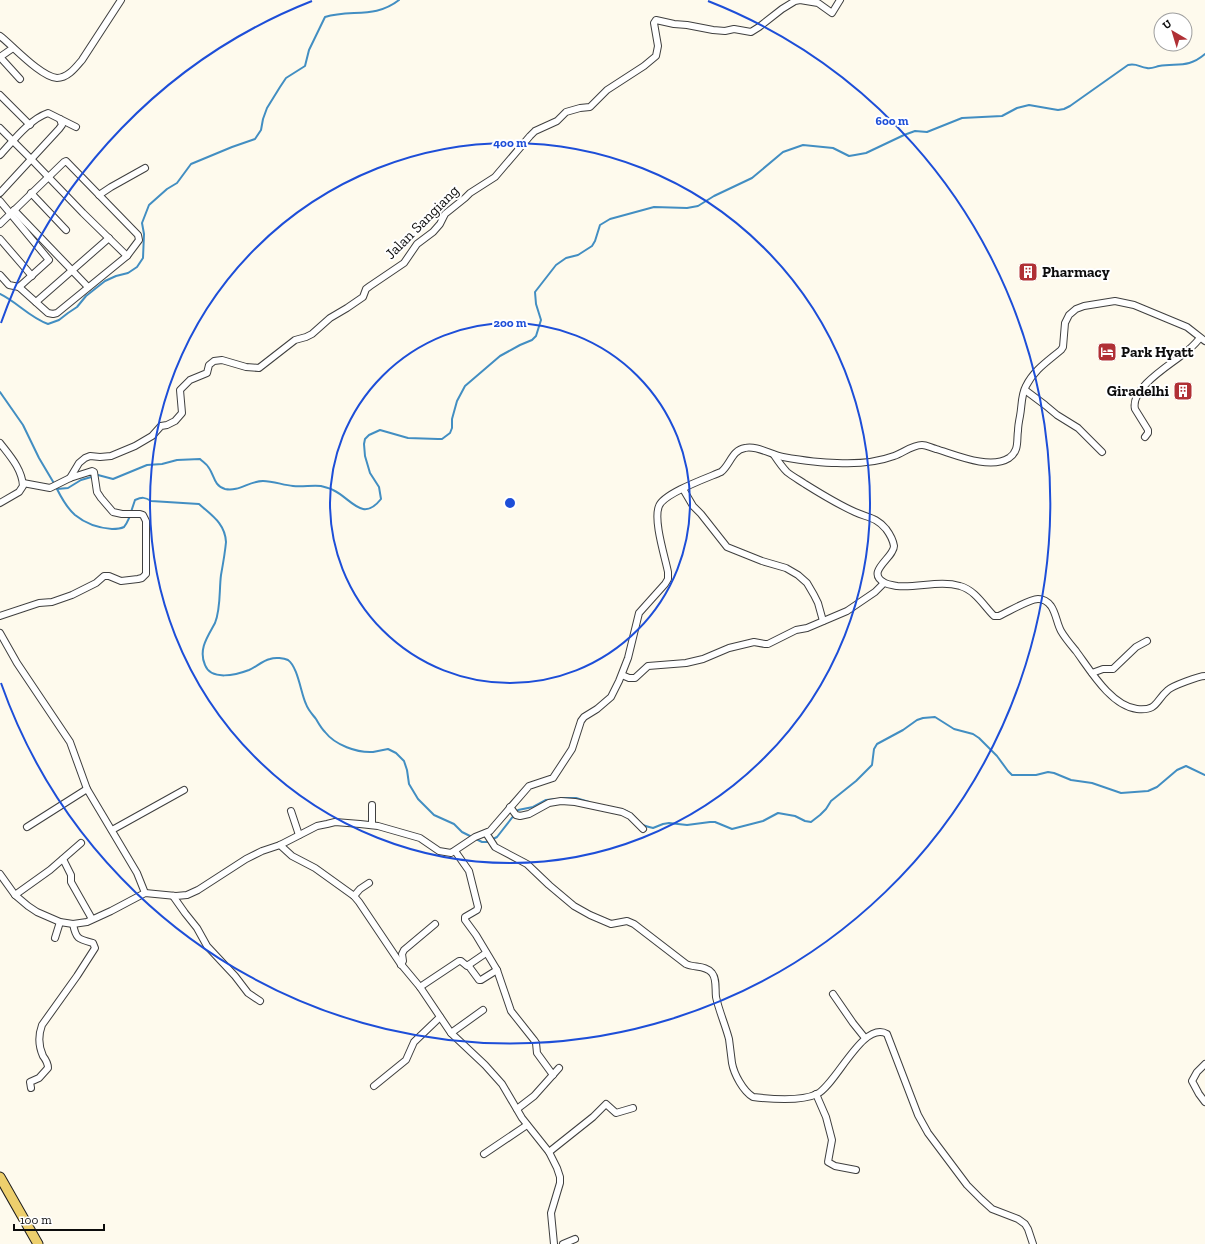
<svg xmlns="http://www.w3.org/2000/svg" width="1205" height="1244" viewBox="0 0 1205 1244" font-family="'Zilla Slab',serif">
<rect width="100%" height="100%" fill="#fefaed"/>
<g fill="none" stroke-linecap="round" stroke-linejoin="round">
<g stroke="#428ec2" stroke-width="2">
<path d="M0 294C17 302 30 318 48 324L59 320 68 313 77 307 86 296 105 281 116 276 128 273 137 267 143 258 144 234 142 223 149 205 167 189 177 183 191 164 232 147 255 139 261 130 263 119 267 108 280 87 286 78 305 66 309 50 325 17C351 9 375 19 399 0"/>
<path d="M0 392 23 425 39 458 55 485"/>
<path d="M57 489C62 499 67 508 75 515 86 524 98 528 112 529 116 529 120 529 124 527 127 524 128 520 130 516"/>
<path d="M57 489 68 488 81 480 98 475 113 479 147 465 162 464 177 460 200 459C203 462 207 464 209 468 214 475 214 486 225 489 239 492 249 481 263 481 273 481 283 485 293 486 303 487 312 485 321 486 325 487 330 488 333 490 351 498 362 523 381 499L379 487 370 473 365 456 364 444 365 439 369 435 380 430 408 438 438 439H442L450 433 452 428V419L457 401 465 386 500 356 520 345 532 340 536 336 541 320 536 304 535 292 556 265 566 258 578 255 592 246 595 241 600 225 610 219 654 207 687 208 698 206 714 196 752 178 783 152 803 145 833 148 849 156 855 155 866 153 904 135 915 131 927 132 962 118 1002 116 1017 108 1029 105 1052 109 1058 110 1064 109 1070 106 1128 65C1137 63 1139 67 1147 68 1151 69 1155 67 1159 66 1178 63 1189 68 1205 54"/>
<path d="M131 512 135 500C142 497 145 497 151 501L199 504C211 515 225 523 226 542 225 553 223 564 221 575 219 590 221 608 215 623 208 636 198 649 205 665 211 681 236 675 249 670 256 667 262 661 270 659 275 657 284 658 288 660 298 667 301 694 306 704 308 710 313 715 316 719 319 724 321 728 325 732 335 745 357 753 373 752 378 751 383 750 388 749L396 753 404 761 407 770 409 784 418 799 434 815 454 824 462 832 482 842H487L497 837 518 810 533 807 546 800 557 799"/>
<path d="M562 798H576L589 802"/>
<path d="M624 810C634 814 634 817 640 823 643 826 649 827 653 828L663 824 669 823 687 825 710 822H715L732 829 763 821 778 813 795 816 805 821 811 822 820 815 826 809 831 801 856 781 872 765 874 749 877 744 903 730 917 720 923 718 935 717 954 729 973 734 979 738 997 756 1008 771 1012 775H1036L1048 772 1054 773 1071 780 1092 783 1121 793 1148 791 1157 787 1177 770 1186 766 1205 775"/>
</g>
<g stroke="#3f3f3f" stroke-width="8">
<g id="minor">
<path d="M0 36C13 46 41 77 57 78 68 78 76 67 82 60L121 0"/>
<path d="M0 57 20 79"/>
<path d="M0 57 13 48"/>
<path d="M0 95 30 125"/>
<path d="M0 128 32 160 83 213 127 256"/>
<path d="M0 155C13 141 30 119 48 113L76 127"/>
<path d="M0 193 59 129 62 125 60 119"/>
<path d="M31 193 66 230"/>
<path d="M99 195 111 187 145 168"/>
<path d="M0 201 49 260 19 287"/>
<path d="M14 210 88 287"/>
<path d="M0 224 64 162 66 161 138 235 139 240 127 256 57 313 53 314 48 313 19 287 9 285 0 275"/>
<path d="M0 239 32 276"/>
<path d="M36 302 109 238"/>
<path d="M1025 390 1045 405 1057 415 1078 428 1102 452"/>
<path d="M1145 437 1148 433V430L1135 409C1130 389 1168 366 1182 355 1189 350 1195 344 1200 338"/>
<path d="M0 443C10 456 22 469 23 486L19 492 0 503"/>
<path d="M774 455C778 461 782 467 787 472 792 476 799 480 805 484 821 494 837 504 855 512 868 518 876 517 886 529 889 533 893 540 894 546 894 558 864 572 885 583 889 585 893 585 897 586 918 588 940 580 960 586 975 590 984 606 994 616H999C1008 612 1029 599 1038 599 1043 599 1048 602 1051 606 1056 613 1057 624 1061 631 1065 638 1071 645 1076 651 1090 670 1111 706 1137 709 1158 711 1155 701 1168 690 1172 686 1199 676 1205 676"/>
<path d="M70 478 79 463 85 458 90 456 100 457 111 456 135 446 152 436 161 426 167 425 175 421 182 413 180 390 190 380 207 373 209 365 214 361 222 360 246 367 259 368 295 340 306 337 312 334 330 318 347 308 363 297 366 289 370 286 404 263 417 244 433 232 440 224 445 214 465 198 470 193 495 177 530 136 535 131 557 121 566 112 580 108 590 107 607 90 644 66 656 56 658 46 654 23 656 20 674 24 687 25 713 30 725 31 734 29 751 32 759 27 782 9 795 1 800 0 818 3 832 13 840 0"/>
<path d="M683 489 693 506 701 514 727 547 762 561 786 568 798 575 807 583 814 595 818 603 823 621"/>
<path d="M0 616 39 603 52 602 72 595 96 583 104 576H109L121 581 138 579 142 578 146 574V521L143 515 140 514H122L113 512 101 498 97 492 94 472 92 471 70 478 50 488 23 483"/>
<path d="M0 633 17 663 70 742 87 789 137 873 145 893"/>
<path d="M1092 673 1103 669H1113L1136 647 1147 641"/>
<path d="M622 675 629 678H635L648 666 686 663 703 659 729 648 754 642 765 644H768L796 630 807 628 847 611 875 592 884 583"/>
<path d="M510 807 516 815 520 816 529 814 549 803 561 801 575 802 622 812 630 816 643 829"/>
<path d="M291 811 299 835"/>
<path d="M372 825V805"/>
<path d="M27 827 87 789"/>
<path d="M112 830 184 790"/>
<path d="M486 833 495 847 527 864 549 885 574 906 590 915 611 924 627 921 634 924 686 964C694 968 706 965 712 973 717 979 715 989 716 997 719 1011 725 1024 729 1039 730 1047 731 1055 732 1063 734 1074 743 1091 753 1097 770 1099 800 1102 817 1094 836 1085 863 1020 887 1034L918 1115 928 1133 967 1185 981 1199 992 1209 1018 1219 1025 1224 1028 1229 1033 1244"/>
<path d="M280 845 292 856 315 868 354 896 359 902 400 963 420 987 451 1033 485 1065 502 1084 522 1118 549 1152 557 1168 560 1177V1183L551 1213 554 1244"/>
<path d="M455 851 469 871 478 907 477 910 465 917V920L476 935 497 970 511 1011 534 1040 536 1043 537 1053 553 1075"/>
<path d="M63 859 71 875V882L92 919"/>
<path d="M0 874 15 895 28 906 37 912 60 922 73 924 87 922 111 911 145 893 176 896 187 895 198 890 246 859 262 851 280 845 317 826 327 824 335 822 360 824 378 826 420 838 439 851 451 853 475 837 490 831 529 786 553 778 572 749 581 721 584 717 597 709 611 697 619 681 628 658 639 613 665 584 668 579V572C665 557 653 520 659 506 664 493 707 478 721 472 730 465 732 450 745 448 756 445 772 455 783 457 800 460 820 463 837 463 857 464 875 463 894 456 903 453 912 445 922 445 927 445 931 448 936 449 956 455 990 470 1009 458 1012 456 1015 452 1016 449 1018 443 1017 436 1018 431 1018 426 1019 421 1020 416 1022 406 1021 395 1026 386 1034 370 1048 361 1061 350L1063 347 1065 323 1069 315 1076 309 1084 306 1115 301 1134 305 1187 327 1205 341"/>
<path d="M15 895 50 870 81 843"/>
<path d="M173 896 185 913 197 928 207 946 235 976 248 993 260 1001"/>
<path d="M354 896 360 889 369 883"/>
<path d="M55 938 60 922"/>
<path d="M401 965 403 961 402 954 404 950 435 924"/>
<path d="M468 965 479 980H481L497 970"/>
<path d="M420 987 459 961H461L467 966 486 953"/>
<path d="M833 994 853 1023 865 1038"/>
<path d="M451 1033 483 1010"/>
<path d="M1205 1064 1197 1072 1192 1081 1199 1094 1205 1102"/>
<path d="M374 1086 406 1060 414 1042 440 1017"/>
<path d="M31 1088 30 1082 39 1078 48 1068C48 1063 46 1060 43 1056 38 1045 38 1036 42 1025L77 976 95 948 93 943C78 939 76 939 73 924"/>
<path d="M816 1094 826 1117 832 1140 828 1162 835 1166 856 1170"/>
<path d="M517 1109 534 1096 559 1068"/>
<path d="M549 1152 593 1117 606 1104 616 1113 633 1108"/>
<path d="M484 1154 527 1125"/>
<path d="M563 1244 575 1239"/>
</g>
</g>
<g stroke="#1d1d1d" stroke-width="11">
<path id="primary" d="M0 1177 38 1244"/>
</g>
<use href="#minor" stroke="#fff" stroke-width="6"/>
<use href="#primary" stroke="#edcf6d" stroke-width="9"/>
</g>
<g fill="none" stroke="#1d4ed8" stroke-width="2">
<circle cx="510" cy="503" r="180"/>
<circle cx="510" cy="503" r="360"/>
<path d="M1 323A540 540 0 0 1 312 1M708 1A540 540 0 1 1 1 683"/>
</g>
<defs>
<g id="building-square" transform="scale(1)"><rect x="-9" y="-9" width="18" height="18" rx="4" fill="#b03035" stroke="#fff"/><path d="M-4-6H4V6H1V3H-1V6H-4ZM-2.5-4.3h1.7v1.8h-1.7ZM.8-4.3h1.7v1.8H.8ZM-2.5-1h1.7V.8h-1.7ZM.8-1h1.7V.8H.8Z" fill="#fff"/></g>
<g id="hotel-square" transform="scale(1)"><rect x="-9" y="-9" width="18" height="18" rx="4" fill="#b03035" stroke="#fff"/><path d="M-6-4.5h1.5V1H6V5H4.5V3h-9V5H-6ZM-4 0a1.8 1.8 0 1 1 3.6 0ZM.5 0V-2.5h3Q6-2.5 6 0Z" fill="#fff"/></g>
</defs>
<g fill-rule="evenodd">
<use href="#building-square" x="1028" y="272"/>
<use href="#hotel-square" x="1107" y="352"/>
<use href="#building-square" x="1183" y="391"/>
</g>
<g text-anchor="middle" stroke-width="4" stroke-linejoin="round" paint-order="stroke">
<g font-size="15" fill="#0c0c0c" stroke="#fff">
<text transform="translate(422 222) rotate(-45)" y="5">Jalan Sangiang</text>
</g>
<g font-size="15" font-weight="bold" fill="#0c0c0c" stroke="#fff" text-anchor="start">
<text x="1042" y="277">Pharmacy</text>
<text x="1121" y="357">Park Hyatt</text>
<text x="1169" y="396" text-anchor="end">Giradelhi</text>
</g>
</g>
<circle cx="510" cy="503" r="6" fill="#1d4ed8" stroke="#fff" stroke-width="2"/>
<g font-size="12" text-anchor="middle" font-weight="bold" fill="#1d4ed8" stroke="#fff" stroke-width="4" stroke-linejoin="round" paint-order="stroke">
<text x="892" y="125">600 m</text>
<text x="510" y="147">400 m</text>
<text x="510" y="327">200 m</text>
</g>
<g transform="translate(1173 32) rotate(322)"><circle r="19" fill="#ffffff" stroke="#9e9e9e"/>
<path d="M0-3L7 15L0 10L-7 15Z" fill="#b03035"/>
<text y="-6" font-size="11" font-weight="bold" text-anchor="middle" fill="#0c0c0c">U</text>
</g>
<path d="M14 1224v6h90v-6" fill="none" stroke="#0c0c0c" stroke-width="2"/>
<text x="20" y="1224" font-size="12" fill="#0c0c0c" stroke="#ffffff" stroke-width="3" paint-order="stroke">100 m</text>
</svg>
